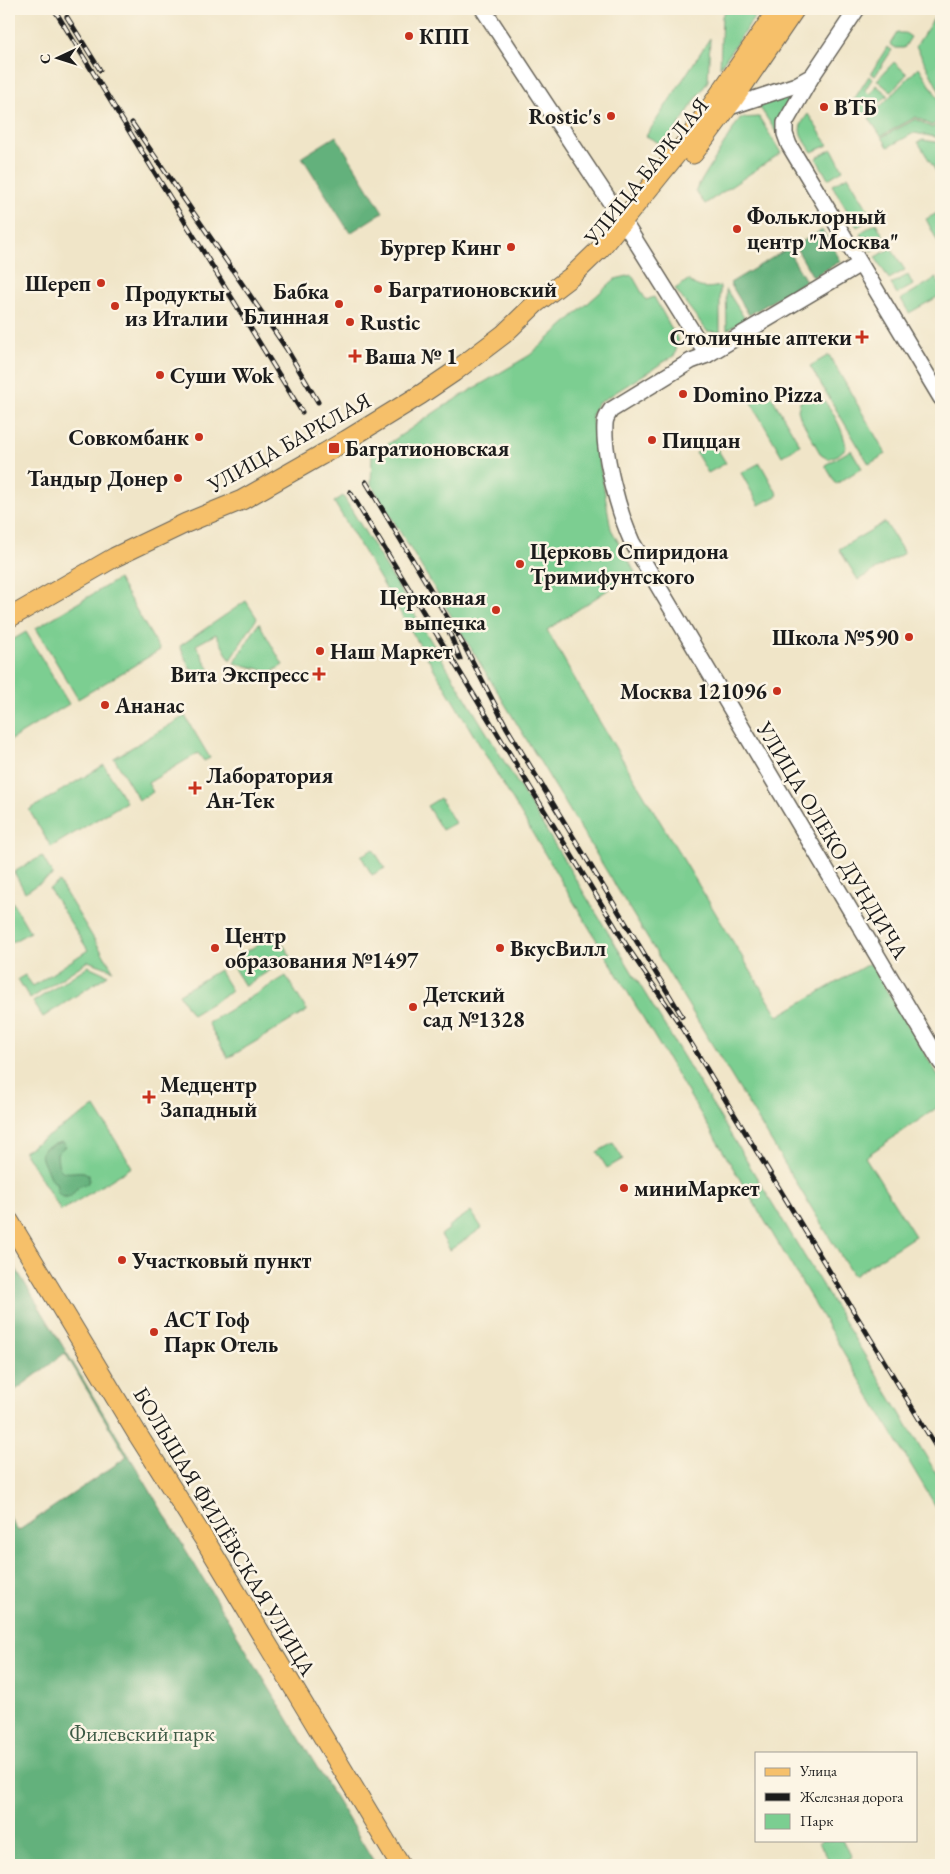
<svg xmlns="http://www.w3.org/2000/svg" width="950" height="1874" viewBox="0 0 950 1874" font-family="'EB Garamond',serif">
<rect width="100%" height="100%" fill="#fcf5e5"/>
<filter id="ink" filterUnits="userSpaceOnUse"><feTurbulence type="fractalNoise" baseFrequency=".02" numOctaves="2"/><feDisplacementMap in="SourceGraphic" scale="10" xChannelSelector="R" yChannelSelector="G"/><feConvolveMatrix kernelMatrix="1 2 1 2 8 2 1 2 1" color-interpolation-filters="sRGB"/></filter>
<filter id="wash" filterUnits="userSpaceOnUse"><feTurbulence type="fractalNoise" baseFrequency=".0096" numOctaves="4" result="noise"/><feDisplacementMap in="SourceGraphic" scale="20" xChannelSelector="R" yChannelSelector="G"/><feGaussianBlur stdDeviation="1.12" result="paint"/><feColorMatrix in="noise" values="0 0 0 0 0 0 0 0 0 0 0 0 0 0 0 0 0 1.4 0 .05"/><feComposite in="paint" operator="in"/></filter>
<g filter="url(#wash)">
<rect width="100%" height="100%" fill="#f0e5c8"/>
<g fill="#7bce91" stroke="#4c7556">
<path d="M726 9H760L720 67 722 16Z"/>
<path d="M940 9 941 50 938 56 941 69V94L916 46Z"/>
<path d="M897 33H905L911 37 904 48H896L890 44Z"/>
<path d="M710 38 708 81 665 146 646 136Z"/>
<path d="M887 47 892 50 875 76 871 73Z"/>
<path d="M894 62 907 74 891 92 877 80Z"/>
<path d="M919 67 941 103V117L932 126 916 117 881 136 869 118Z"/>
<path d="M869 76 872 79 865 90 870 95 876 85 888 95 866 116 853 101Z"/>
<path d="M798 91 778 131 776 132 759 106Z"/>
<path d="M808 114 828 145 812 152C801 134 794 132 808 114Z"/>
<path d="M759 117 781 153 705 204 695 191 740 118Z"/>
<path d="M916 119 932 128 941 120V138L914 133 888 147 882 137Z"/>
<path d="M923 140 941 143V170L937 173 918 142Z"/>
<path d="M832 149 843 170 828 179 816 158Z"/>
<path d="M848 176 873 218 857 227 832 185Z"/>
<path d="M941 211V245L940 246 926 219Z"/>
<path d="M876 223 887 242 871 251 860 233Z"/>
<path d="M891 248 905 270 889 279 875 257Z"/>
<path d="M632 275 646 300 654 297 678 340 675 355 597 404 592 414V420L611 529 635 572 547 630 592 709 778 1016 870 963 941 1080V1105L865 1157 915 1236 853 1276 371 484 372 455 441 408 530 355 615 279Z"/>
<path d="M908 275 913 285 897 294 891 284Z"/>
<path d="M936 278 941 287V295L909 313 901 299Z"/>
<path d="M688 280C699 289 706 289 720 286V332L707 331 675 289Z"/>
<path d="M726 289 745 319 727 330Z"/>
<path d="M829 355 886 454 869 464 810 366Z"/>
<path d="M767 389 800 445 782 456 749 399Z"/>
<path d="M817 395C830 403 845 433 846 448L838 455 828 459 821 455 800 417 798 410 800 402 809 396Z"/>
<path d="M713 442 726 463 708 473 696 453Z"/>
<path d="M851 450 862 468 836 484 825 465Z"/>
<path d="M760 463 778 495 759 505 741 473Z"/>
<path d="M343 496 941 1481V1515L334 502Z"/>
<path d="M885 522 904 553 858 580 839 549Z"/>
<path d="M118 579 160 650 78 699 36 628Z"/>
<path d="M246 601 257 618 230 660 216 634 196 645 212 674 205 680 189 667 180 646Z"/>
<path d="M259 623 283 665 272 672 234 663Z"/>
<path d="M26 632 69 704 9 741V642Z"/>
<path d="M185 716 210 758 204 761 198 753 148 783 153 792 139 800 114 758Z"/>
<path d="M104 765 126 802 51 847 29 810Z"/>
<path d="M440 798 455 823 442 830 427 806Z"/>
<path d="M373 849 385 868 372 875 361 856Z"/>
<path d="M42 856 53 875 25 892 14 872Z"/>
<path d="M59 882 113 970 88 961 30 999 18 979 25 975 33 986 88 950 49 889Z"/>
<path d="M9 896 30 932 9 944Z"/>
<path d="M276 933 291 957 245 986 230 962Z"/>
<path d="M88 966 108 975 43 1017 33 1002Z"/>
<path d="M219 970 232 991 192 1015 179 994Z"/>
<path d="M286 976 307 1011 228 1058 208 1023Z"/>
<path d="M95 1107 132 1167 61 1211 24 1151Z"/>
<path d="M613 1143 623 1159 607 1168 597 1152Z"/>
<path d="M471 1211 482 1228 450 1250 441 1235 449 1229 448 1227Z"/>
<path d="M823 1840H842L852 1857 838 1865H832L819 1843Z"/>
</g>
<g fill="#64b17b" stroke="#40664c">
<path d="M336 136 383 212 350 233 302 157Z"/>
<path d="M822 230 841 261 813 277 795 246Z"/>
<path d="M787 249 806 281 749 315 730 283Z"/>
<path d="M61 1142 64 1143 65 1146 57 1154C58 1180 68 1170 84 1172L89 1175V1180L87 1184 79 1186 70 1197H62L58 1193 56 1183C48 1178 49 1173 45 1166 36 1149 45 1147 61 1142Z"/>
<path d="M9 1257 376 1865H9V1516L18 1531 127 1457 65 1353 9 1395Z"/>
</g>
</g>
<g filter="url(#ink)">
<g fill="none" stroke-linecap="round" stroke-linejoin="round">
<g stroke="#666258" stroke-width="18">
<g id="minor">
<path d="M483 9 630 232 707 355"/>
<path d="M857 9 812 76 785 123V134L789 145 941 398"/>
<path d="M727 108 796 85 812 76"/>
<path d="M860 264 707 355 691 361 611 410C608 414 605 418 605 424 603 455 619 513 632 542L941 1063"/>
</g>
</g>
<g stroke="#666258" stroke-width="21">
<g id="major">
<path d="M693 154 733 100 795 9"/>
<path d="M345 441 420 395 454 372 504 334 535 304 572 276 600 249 688 140 778 9"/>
<path d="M9 618 115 557 186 523 242 500 323 454"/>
<path d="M9 1221 138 1435 209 1547 400 1865"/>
</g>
</g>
<use href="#minor" stroke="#fff" stroke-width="15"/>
<use href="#major" stroke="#f6c06b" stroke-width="19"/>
<g stroke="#1c1c1c" stroke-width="5">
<g id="rail">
<path d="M54 9 302 412"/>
<path d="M67 17 100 70"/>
<path d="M132 123 286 348 318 402"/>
<path d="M366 482 466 649 507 728 682 1016"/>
<path d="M350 492 630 951 677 1020 941 1455"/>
<path d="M448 629 460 659"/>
</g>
</g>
<use href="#rail" stroke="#fcf5e5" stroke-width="3" stroke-dasharray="9" stroke-linecap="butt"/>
<g stroke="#666258" stroke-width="21" stroke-linecap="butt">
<path id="major-bridge" d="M323 454 345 441"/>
</g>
<use href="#major-bridge" stroke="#f6c06b" stroke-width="19"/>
</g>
</g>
<g fill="#c8321e" stroke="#fcf5e5" stroke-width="2">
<circle cx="409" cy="36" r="5"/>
<circle cx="824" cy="107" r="5"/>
<circle cx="611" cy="116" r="5"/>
<circle cx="737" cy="229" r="5"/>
<circle cx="511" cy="247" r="5"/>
<circle cx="101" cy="283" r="5"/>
<circle cx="378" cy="289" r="5"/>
<circle cx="339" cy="304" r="5"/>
<circle cx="115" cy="306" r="5"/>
<circle cx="350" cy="322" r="5"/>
<path d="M859.5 329.5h5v5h5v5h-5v5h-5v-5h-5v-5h5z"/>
<path d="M352.5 348.5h5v5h5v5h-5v5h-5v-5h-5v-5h5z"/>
<circle cx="160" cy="375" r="5"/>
<circle cx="683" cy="394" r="5"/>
<circle cx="199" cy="437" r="5"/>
<circle cx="652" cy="440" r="5"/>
<rect x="328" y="442" width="12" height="12" rx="2.5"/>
<circle cx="178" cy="478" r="5"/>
<circle cx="520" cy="564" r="5"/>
<circle cx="496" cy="610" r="5"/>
<circle cx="909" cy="637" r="5"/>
<circle cx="320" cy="651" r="5"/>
<path d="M316.5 666.5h5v5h5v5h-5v5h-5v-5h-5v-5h5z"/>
<circle cx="777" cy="691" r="5"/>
<circle cx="105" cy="705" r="5"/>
<path d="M192.5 780.5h5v5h5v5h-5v5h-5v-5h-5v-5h5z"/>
<circle cx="215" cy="948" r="5"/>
<circle cx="500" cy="948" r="5"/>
<circle cx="413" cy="1007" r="5"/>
<path d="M146.5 1089.5h5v5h5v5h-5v5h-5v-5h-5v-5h5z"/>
<circle cx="624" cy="1188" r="5"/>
<circle cx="122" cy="1260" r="5"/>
<circle cx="154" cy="1332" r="5"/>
</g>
<g text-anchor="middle" stroke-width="5" stroke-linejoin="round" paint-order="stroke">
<g font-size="22" font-weight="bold" fill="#1c1c1c" stroke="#fcf5e5" text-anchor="start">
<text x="419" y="44">КПП</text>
<text x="834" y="115">ВТБ</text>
<text x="601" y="124" text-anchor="end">Rostic's</text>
<text x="747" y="224">Фольклорный<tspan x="747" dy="25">центр "Москва"</tspan></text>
<text x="501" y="255" text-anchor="end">Бургер Кинг</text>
<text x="91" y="291" text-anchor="end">Шереп</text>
<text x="388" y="297">Багратионовский</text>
<text x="329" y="299" text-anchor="end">Бабка<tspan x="329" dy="25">Блинная</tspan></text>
<text x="125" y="301">Продукты<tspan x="125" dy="25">из Италии</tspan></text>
<text x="360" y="330">Rustic</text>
<text x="852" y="345" text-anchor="end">Столичные аптеки</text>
<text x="365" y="364">Ваша № 1</text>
<text x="170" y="383">Суши Wok</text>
<text x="693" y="402">Domino Pizza</text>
<text x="189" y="445" text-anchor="end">Совкомбанк</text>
<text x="662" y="448">Пиццан</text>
<text x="345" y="456">Багратионовская</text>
<text x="168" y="486" text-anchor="end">Тандыр Донер</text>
<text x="530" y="559">Церковь Спиридона<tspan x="530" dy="25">Тримифунтского</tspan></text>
<text x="486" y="605" text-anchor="end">Церковная<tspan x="486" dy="25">выпечка</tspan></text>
<text x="899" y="645" text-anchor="end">Школа №590</text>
<text x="330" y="659">Наш Маркет</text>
<text x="309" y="682" text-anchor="end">Вита Экспресс</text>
<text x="767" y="699" text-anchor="end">Москва 121096</text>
<text x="115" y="713">Ананас</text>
<text x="206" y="783">Лаборатория<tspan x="206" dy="25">Ан-Тек</tspan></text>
<text x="225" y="943">Центр<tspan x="225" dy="25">образования №1497</tspan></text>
<text x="510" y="956">ВкусВилл</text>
<text x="423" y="1002">Детский<tspan x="423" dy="25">сад №1328</tspan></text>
<text x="160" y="1092">Медцентр<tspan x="160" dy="25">Западный</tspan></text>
<text x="634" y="1196">миниМаркет</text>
<text x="132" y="1268">Участковый пункт</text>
<text x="164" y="1327">АСТ Гоф<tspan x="164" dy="25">Парк Отель</tspan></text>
</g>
<g font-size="22" fill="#1c1c1c" stroke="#fcf5e5">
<text transform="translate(646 171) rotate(-51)" y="8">УЛИЦА БАРКЛАЯ</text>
<text transform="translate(289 442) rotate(-29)" y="8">УЛИЦА БАРКЛАЯ</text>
<text transform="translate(833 840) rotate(59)" y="8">УЛИЦА ОЛЕКО ДУНДИЧА</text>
<text transform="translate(225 1531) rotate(59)" y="8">БОЛЬШАЯ ФИЛЁВСКАЯ УЛИЦА</text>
</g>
<g font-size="22" fill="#3d5a45" stroke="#fcf5e5">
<text x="142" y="1741">Филевский парк</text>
</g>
</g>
<rect width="950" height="1874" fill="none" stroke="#fcf5e5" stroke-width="30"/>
<rect x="755" y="1752" width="162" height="90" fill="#fcf5e5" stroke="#a29e95"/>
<rect x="765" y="1768" width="25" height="8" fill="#f6c06b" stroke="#a29e95"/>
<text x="800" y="1776" font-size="15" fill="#1c1c1c">Улица</text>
<rect x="765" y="1793" width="25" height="8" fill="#1c1c1c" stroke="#a29e95"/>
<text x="800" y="1802" font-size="15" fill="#1c1c1c">Железная дорога</text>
<rect x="765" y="1814" width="25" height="15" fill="#7bce91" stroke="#a29e95"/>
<text x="800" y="1826" font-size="15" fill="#1c1c1c">Парк</text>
<g transform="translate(58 58) rotate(266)" stroke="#fcf5e5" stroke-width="4" paint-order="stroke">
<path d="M0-4L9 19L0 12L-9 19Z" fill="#1c1c1c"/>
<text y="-8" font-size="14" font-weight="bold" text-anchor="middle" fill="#1c1c1c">С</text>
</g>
</svg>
